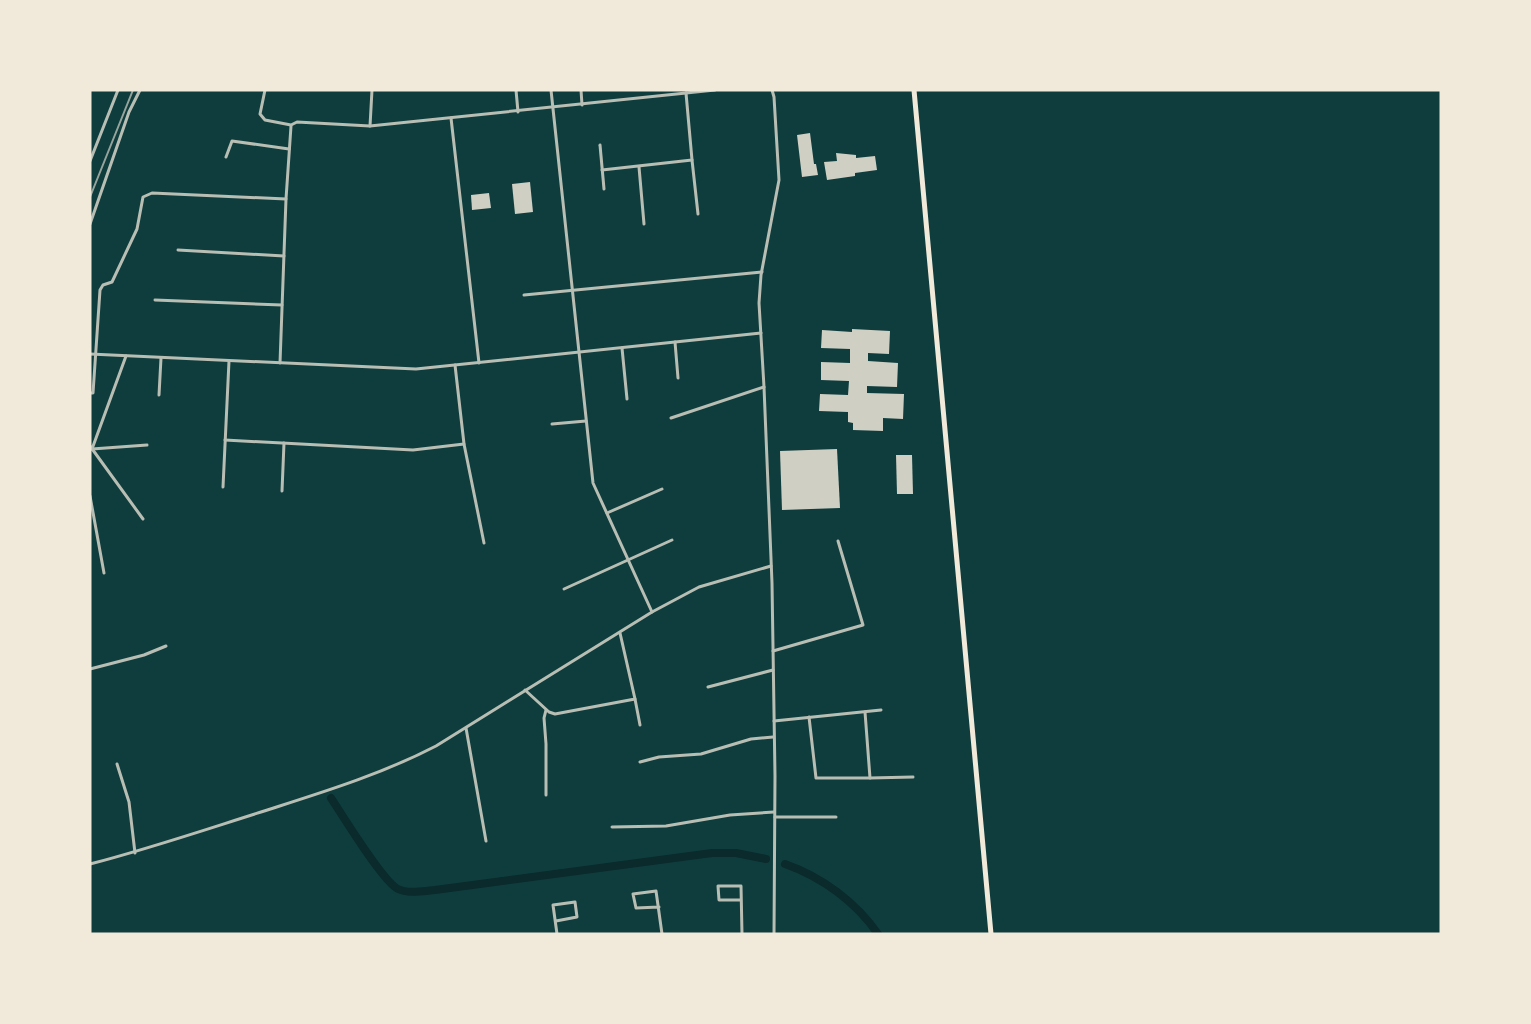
<svg xmlns="http://www.w3.org/2000/svg" width="1531" height="1024" viewBox="0 0 1531 1024" font-family="'Asap Condensed',sans-serif">
<rect width="100%" height="100%" fill="#0f3d3e"/>
<g fill="none" stroke-linecap="round" stroke-linejoin="round">
<g stroke="#0a2a2b" stroke-width="8">
<path d="M331 798C343 816 383 882 398 889 408 894 423 891 435 890L712 853H736L766 859"/>
<path d="M785 864C822 877 856 902 878 934"/>
</g>
</g>
<g fill="#cfcfc3">
<path d="M810 133 814 164H816L818 175 802 177 797 135Z"/>
<path d="M836 153 856 155V158L875 156 877 170 855 173V176L827 180 824 162 837 161Z"/>
<path d="M530 182 533 212 515 214 512 184Z"/>
<path d="M489 193 491 208 472 210 471 195Z"/>
<path d="M852 329 890 331 889 354 868 353V361L898 363 897 387 867 386V393L904 394 903 419 883 418V431L853 430V423L848 422V412L819 411 820 394 848 395 849 381 821 380V362L850 363V349L821 348 822 330 852 332Z"/>
<path d="M837 449 840 508 782 510 780 451Z"/>
<path d="M896 455H912L913 494H897Z"/>
</g>
<g fill="none" stroke-linecap="round" stroke-linejoin="round">
<g stroke="#b8beb3" stroke-width="3">
<path d="M265 90 260 114 265 120 291 125 297 122 370 126 715 90"/>
<path d="M516 90 518 112"/>
<path d="M551 90 593 483 652 612"/>
<path d="M581 90 582 105"/>
<path d="M772 90 774 97 779 180 761 275 759 303 764 387 772 583 775 776 774 934"/>
<path d="M451 118 479 363"/>
<path d="M370 126 372 90"/>
<path d="M600 145 604 189"/>
<path d="M226 157 232 141 289 149"/>
<path d="M692 160 698 214"/>
<path d="M90 161 118 90"/>
<path d="M639 167 644 224"/>
<path d="M602 170 692 160 686 93"/>
<path d="M90 224 129 112 140 90"/>
<path d="M178 250 284 256"/>
<path d="M524 295 762 272"/>
<path d="M155 300 282 305"/>
<path d="M675 342 678 378"/>
<path d="M622 348 627 399"/>
<path d="M90 354 416 369 761 333"/>
<path d="M280 363 286 199 291 126"/>
<path d="M455 365 464 444 484 543"/>
<path d="M90 393H93L100 290 103 285 112 282 137 229 143 197 152 193 286 199"/>
<path d="M159 395 161 358"/>
<path d="M671 418 764 387"/>
<path d="M552 424 586 421"/>
<path d="M225 440 413 450 464 444"/>
<path d="M90 446 143 519"/>
<path d="M92 449 126 356"/>
<path d="M92 449 147 445"/>
<path d="M223 487 229 361"/>
<path d="M282 491 284 443"/>
<path d="M90 496 104 573"/>
<path d="M607 513 662 489"/>
<path d="M564 589 672 540"/>
<path d="M773 651 863 625 838 541"/>
<path d="M90 669 144 655 166 646"/>
<path d="M708 687 773 670"/>
<path d="M525 690 549 712 555 714 635 699 620 633"/>
<path d="M635 699 640 725"/>
<path d="M809 717 816 778H870L865 712"/>
<path d="M774 721 881 710"/>
<path d="M466 728 486 841"/>
<path d="M640 762 659 757 701 754 751 739 773 737"/>
<path d="M117 764 129 802 135 853"/>
<path d="M870 778 913 777"/>
<path d="M546 795V744L544 718 546 710"/>
<path d="M775 817H836"/>
<path d="M612 827 666 826 730 815 774 812"/>
<path d="M90 864C148 849 204 830 261 812 320 793 380 775 436 746L652 612 699 587 771 566"/>
<path d="M741 900H719L718 886H741L742 934"/>
<path d="M659 907 636 908 633 894 656 891 662 934"/>
<path d="M556 921 577 917 575 902 553 905 557 934"/>
</g>
<path stroke="#f1e9da" stroke-width="5" d="M914 90 991 934"/>
<path stroke="#97a49c" stroke-width="2" d="M90 197 133 90"/>
</g>
<rect width="1531" height="1024" fill="none" stroke="#f1e9da" stroke-width="183"/>
</svg>
